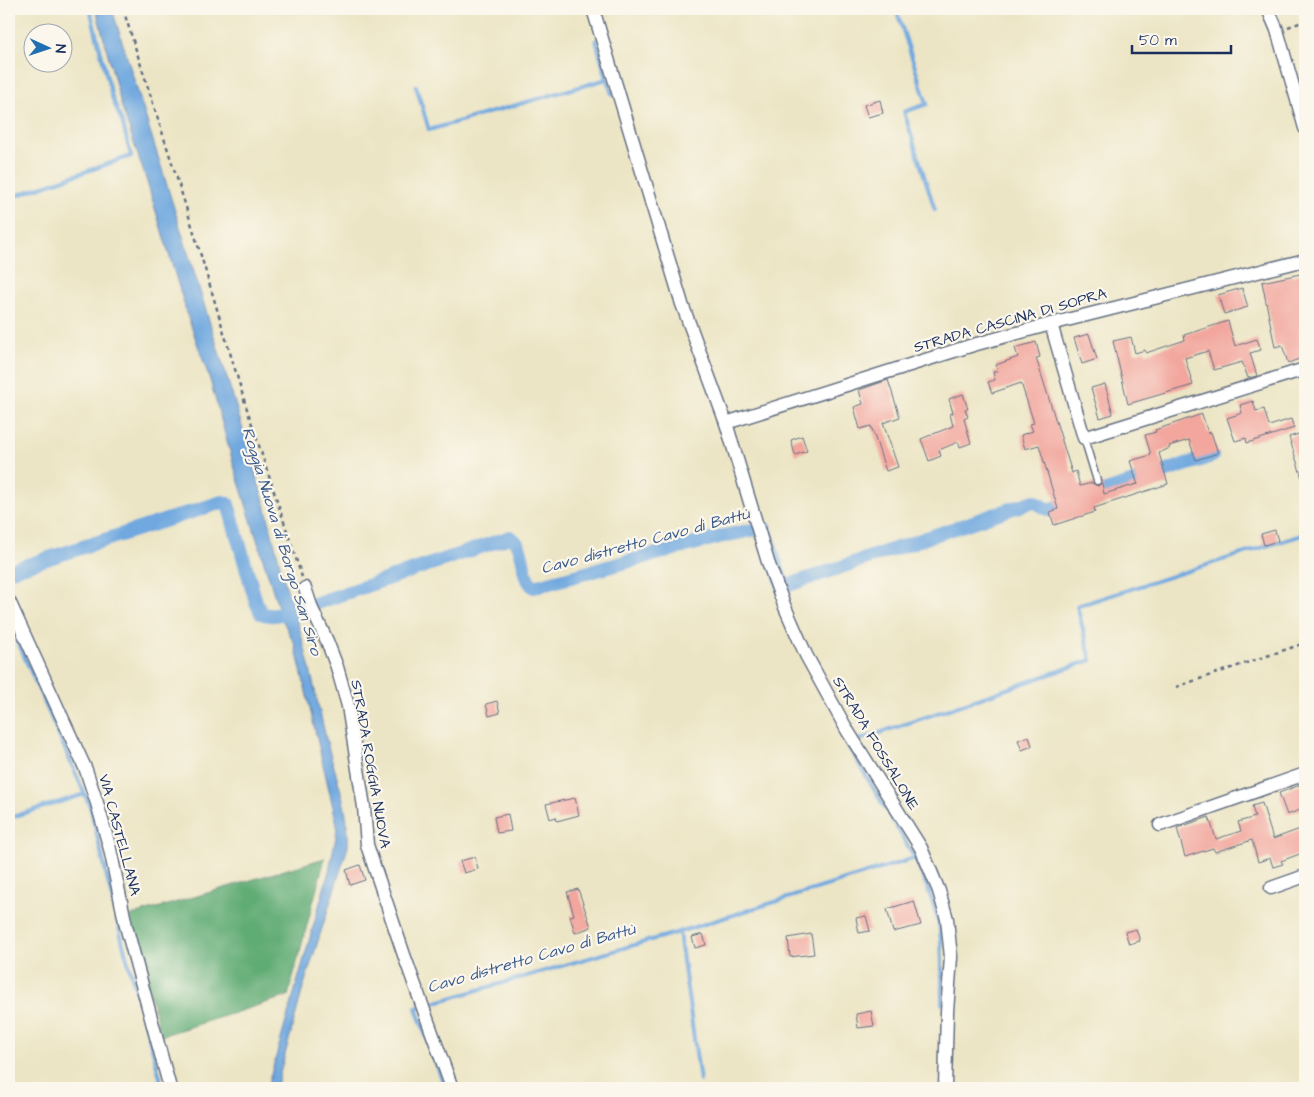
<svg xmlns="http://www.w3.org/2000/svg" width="1314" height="1097" viewBox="0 0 1314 1097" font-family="'Architects Daughter',sans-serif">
<rect width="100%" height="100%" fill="#fbf7ec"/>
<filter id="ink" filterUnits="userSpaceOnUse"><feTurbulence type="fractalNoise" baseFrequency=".02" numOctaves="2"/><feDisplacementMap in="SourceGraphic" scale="10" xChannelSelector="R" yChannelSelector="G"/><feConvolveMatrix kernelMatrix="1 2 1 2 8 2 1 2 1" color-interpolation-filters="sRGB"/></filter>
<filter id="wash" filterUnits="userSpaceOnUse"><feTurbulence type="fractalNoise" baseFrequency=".0096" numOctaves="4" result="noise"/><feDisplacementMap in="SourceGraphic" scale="20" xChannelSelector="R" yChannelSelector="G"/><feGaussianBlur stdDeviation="1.12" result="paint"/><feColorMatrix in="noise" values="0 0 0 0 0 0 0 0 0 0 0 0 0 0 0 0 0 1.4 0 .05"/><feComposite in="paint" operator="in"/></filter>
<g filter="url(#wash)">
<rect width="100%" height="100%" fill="#ece5c5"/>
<path fill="#60ac75" stroke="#3e6e6a" d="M325 858 288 996 161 1036 130 916Z"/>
<g fill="#70a8df" stroke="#466c9e">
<path d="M96 9H112L238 413 265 505 283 577 293 609 280 613 234 466 210 380 188 317 147 182 122 108Z"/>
<path d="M294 611C308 654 316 698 327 742 336 777 350 811 348 847L303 988 276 1088H267L329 871 336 837 337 824 295 645 280 615Z"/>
</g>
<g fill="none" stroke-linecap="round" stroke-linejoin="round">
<g stroke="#70a8df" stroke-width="4">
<path d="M896 9 927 104 904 112 935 210"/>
<path d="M607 79 612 94"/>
<path d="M416 86 429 130 607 79 596 40"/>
<path d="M9 198 131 156 123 125 112 97 90 9"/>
<path d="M9 622 90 806 123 944 163 1088"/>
<path d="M859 740 1091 660 1077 606 1305 534"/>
<path d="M9 818 85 794"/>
<path d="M915 858C925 882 936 905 940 931 943 955 942 980 942 1004"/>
<path d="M700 1081 679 932 915 858 847 744"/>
<path d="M445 1088 416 1008 679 932"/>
</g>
<path stroke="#70a8df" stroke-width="14" d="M9 571 222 502 228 504 256 602 261 613C273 619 289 611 302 608L510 537C528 547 519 576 534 587L719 537 762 528 765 529 783 587 1034 501 1049 510 1212 456"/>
</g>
<g id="blocks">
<g fill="#f2a69d">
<path d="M880 100 883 113 868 117 864 105Z"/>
<path d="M1305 273V357L1288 363 1282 345 1275 347 1262 282Z"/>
<path d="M1242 288 1248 307 1224 314 1218 295Z"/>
<path d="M1228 321 1235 346 1257 339 1261 350 1250 353 1257 376 1248 378 1242 362 1214 370 1208 351 1185 358 1193 385 1128 404 1113 341 1131 337 1135 353 1145 350 1146 353 1185 340 1184 335Z"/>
<path d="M1089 334 1097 359 1082 364 1074 338Z"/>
<path d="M1036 342 1040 357 1036 358 1050 402 1072 473 1076 471 1080 486 1092 483 1098 486 1102 483 1104 494 1137 484 1138 485 1130 461 1151 455 1145 435 1156 432 1155 430 1202 414 1208 433 1211 432 1218 453 1196 460 1189 440 1169 446 1170 448 1159 453 1168 484 1094 508 1095 512 1054 525 1050 512 1058 509 1039 445 1025 449 1021 435 1033 431 1030 424 1034 423 1021 383 992 393 988 382 995 380 993 372 998 371 996 365 1018 357 1015 348Z"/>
<path d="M888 380 900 417 883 423 898 467 886 471 871 426 860 429 854 407 863 404 859 390Z"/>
<path d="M1105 384 1113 414 1100 418 1091 388Z"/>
<path d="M963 394 968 409H965L968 417 964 419 971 443 960 447 958 442 939 450 941 456 929 461 921 439 953 426 950 414 953 413 949 399Z"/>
<path d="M1253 401 1256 411 1264 409 1269 426 1291 419 1294 428 1247 443 1246 438 1235 441 1227 418 1242 413 1240 405Z"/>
<path d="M1305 432V481H1303L1289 437Z"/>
<path d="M802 436 807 451 795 455 791 440Z"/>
<path d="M1275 530 1278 541 1264 545 1261 534Z"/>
<path d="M497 701 500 713 489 716 486 704Z"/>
<path d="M1029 736 1032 746 1022 750 1018 740Z"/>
<path d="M1305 783V808L1287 815 1279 793Z"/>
<path d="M575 798 579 815 557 821 556 817 550 819 546 804Z"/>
<path d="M1262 803 1273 839 1300 829 1302 836 1305 835V852L1281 861 1283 864 1273 867 1270 858 1258 862 1252 840 1215 852 1213 848 1185 857 1177 828 1209 817 1216 839 1241 831 1238 822 1255 817 1252 806Z"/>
<path d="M508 814 511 831 497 833 494 817Z"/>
<path d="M475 857 478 869 464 873 460 861Z"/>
<path d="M360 865 365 880 350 885 346 870Z"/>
<path d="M578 889 591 927 575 933 570 916 574 915 567 892Z"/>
<path d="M914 901 921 925 893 932 887 909Z"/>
<path d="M866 916 870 931 859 933 856 918Z"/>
<path d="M1136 929 1140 941 1129 944 1125 932Z"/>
<path d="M703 934 706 945 695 948 692 937Z"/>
<path d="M811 934 814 954 790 957 788 938Z"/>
<path d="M871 1011 874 1026 858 1028 856 1014Z"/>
</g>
</g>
</g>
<g filter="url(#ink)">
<use href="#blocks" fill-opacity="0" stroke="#646f82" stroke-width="1"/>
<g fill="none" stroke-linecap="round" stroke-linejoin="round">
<g stroke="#646f82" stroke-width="9">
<path id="service" d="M1084 438 1097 481"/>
</g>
<g stroke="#646f82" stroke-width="15">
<g id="minor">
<path d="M593 9 682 304 726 423 768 562 784 605 806 655 847 730 921 848 939 891 947 919 951 957 947 1012 945 1088"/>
<path d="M1268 9 1277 30 1305 128"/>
<path d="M1051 324 1084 438 1305 369"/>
<path d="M726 423 973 345 1051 324 1305 260"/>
<path d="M305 588 312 609 327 641 337 667 348 706 364 807 367 845 404 955 452 1088"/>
<path d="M9 601 86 770 97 803 110 849 126 926 170 1088"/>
<path d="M1160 825 1305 774"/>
<path d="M1271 888 1305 876"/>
</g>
</g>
<g stroke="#646f82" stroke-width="2.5" stroke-dasharray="4 4" stroke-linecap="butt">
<path d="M123 9 193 229 246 406 302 577"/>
<path d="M1288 27 1305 21"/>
<path d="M1176 687 1305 643"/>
</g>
<use href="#service" stroke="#fff" stroke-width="6"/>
<use href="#minor" stroke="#fff" stroke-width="12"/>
</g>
</g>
<g text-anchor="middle" stroke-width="4.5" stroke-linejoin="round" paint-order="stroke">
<g font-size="15" fill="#1b2f5e" stroke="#fbf7ec">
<text transform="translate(1010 320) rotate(-16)" y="5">STRADA CASCINA DI SOPRA</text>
<text transform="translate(876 743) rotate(59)" y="5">STRADA FOSSALONE</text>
<text transform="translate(371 764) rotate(80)" y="5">STRADA ROGGIA NUOVA</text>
<text transform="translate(120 835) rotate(75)" y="5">VIA CASTELLANA</text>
</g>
<g font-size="16" font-style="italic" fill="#39598b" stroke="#fbf7ec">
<text transform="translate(645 540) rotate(-15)" y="6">Cavo distretto Cavo di Battù</text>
<text transform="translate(283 541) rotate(73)" y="6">Roggia Nuova di Borgo San Siro</text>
<text transform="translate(531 957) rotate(-16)" y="6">Cavo distretto Cavo di Battù</text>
</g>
</g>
<rect width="1314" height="1097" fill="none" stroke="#fbf7ec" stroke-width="30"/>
<g transform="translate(48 48) rotate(93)"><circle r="24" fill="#fbf7ec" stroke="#a1a7b3"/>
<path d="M0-4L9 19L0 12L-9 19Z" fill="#1f6fb2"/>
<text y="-8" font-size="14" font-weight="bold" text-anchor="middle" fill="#1b2f5e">N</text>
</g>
<path d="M1132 45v8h99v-8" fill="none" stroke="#1b2f5e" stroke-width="2.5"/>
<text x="1139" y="45" font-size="15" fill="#1b2f5e" stroke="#fbf7ec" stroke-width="4" paint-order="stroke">50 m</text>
</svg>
